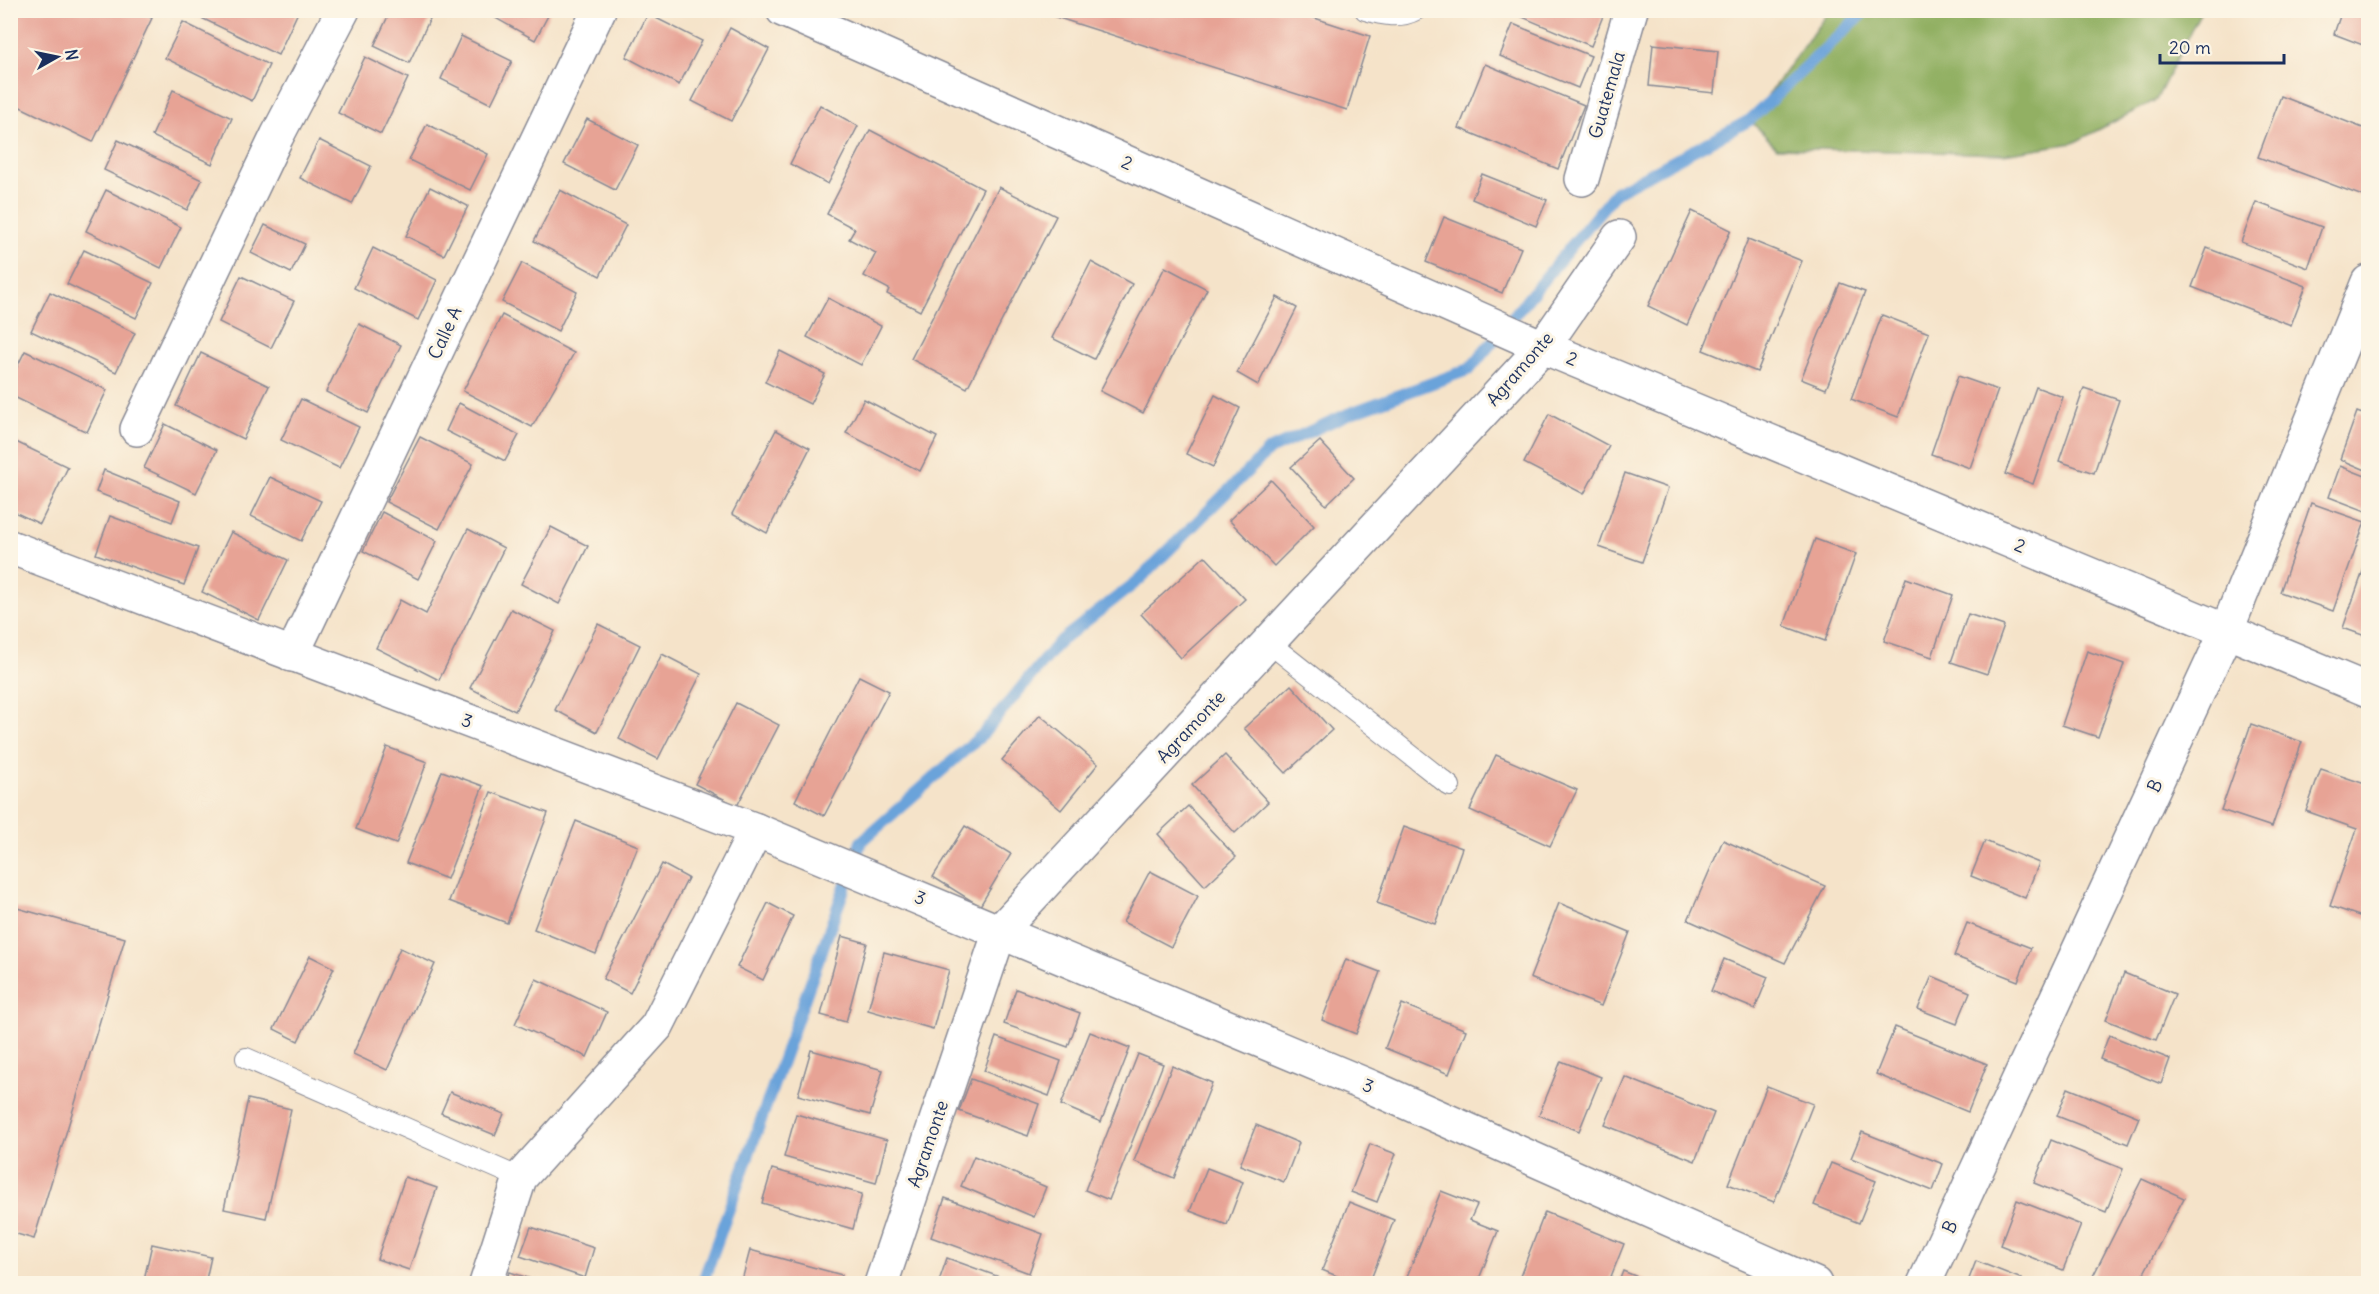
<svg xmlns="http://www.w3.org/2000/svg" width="2379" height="1294" viewBox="0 0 2379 1294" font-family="Delius,sans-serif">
<rect width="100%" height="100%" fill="#fcf5e5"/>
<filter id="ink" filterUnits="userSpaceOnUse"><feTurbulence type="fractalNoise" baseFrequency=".0167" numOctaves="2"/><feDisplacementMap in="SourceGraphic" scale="12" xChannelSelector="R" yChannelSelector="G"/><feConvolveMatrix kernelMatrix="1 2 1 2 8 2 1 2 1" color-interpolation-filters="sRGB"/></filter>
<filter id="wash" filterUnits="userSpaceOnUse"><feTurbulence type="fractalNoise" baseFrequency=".008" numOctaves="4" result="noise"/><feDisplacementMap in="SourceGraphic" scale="24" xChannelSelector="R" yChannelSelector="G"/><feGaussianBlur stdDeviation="1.35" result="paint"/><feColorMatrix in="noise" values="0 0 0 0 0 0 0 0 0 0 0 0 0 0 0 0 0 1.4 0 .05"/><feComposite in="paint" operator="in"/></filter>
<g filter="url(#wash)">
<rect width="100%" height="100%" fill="#f5e3c9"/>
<path fill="#92b063" stroke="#567060" stroke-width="1.5" d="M1829 11V10L2201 11 2156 100 2073 143 2003 154 1777 148 1750 120Z"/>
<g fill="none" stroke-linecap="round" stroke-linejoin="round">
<path stroke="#6ba3da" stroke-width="12" d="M702 1284 861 842 982 735 1058 643 1139 580 1269 450 1348 414 1470 369 1616 192 1750 120 1866 10"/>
</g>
<g id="blocks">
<g fill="#e7a395">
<path d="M10 10H136L152 18 93 142 10 102Z"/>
<path d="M185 10H299L278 55Z"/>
<path d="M391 10H434L409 63 374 46Z"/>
<path d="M492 10H551L535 40 490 15Z"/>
<path d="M1290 10 1370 36 1347 110 1037 11Z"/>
<path d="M1515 10H1589L1603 16 1591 46 1513 13Z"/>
<path d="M2342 10H2368V47L2334 34Z"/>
<path d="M648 14 702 41 679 85 626 57Z"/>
<path d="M183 22 269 65 252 101 165 58Z"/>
<path d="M1513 24 1591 56 1578 88 1500 56Z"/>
<path d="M730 28 769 49 731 121 692 101Z"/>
<path d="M461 36 512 61 491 104 441 79Z"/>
<path d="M1653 44 1718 51 1714 93 1649 86Z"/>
<path d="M365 57 408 78 381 134 338 113Z"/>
<path d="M1485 64 1584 105 1558 169 1459 128Z"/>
<path d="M173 90 232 118 212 164 152 136Z"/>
<path d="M2281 96 2368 130V198L2258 157Z"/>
<path d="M820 105 858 126 828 184 790 164Z"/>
<path d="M587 119 638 145 615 190 564 164Z"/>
<path d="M427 124 488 154 470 190 409 160Z"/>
<path d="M870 130 983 189 920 311 887 294 889 289 864 276 876 253 849 239 855 229 827 214Z"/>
<path d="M118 140 202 180 187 210 104 170Z"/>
<path d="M319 140 371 166 352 204 300 178Z"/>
<path d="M1482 174 1547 200 1536 226 1472 199Z"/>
<path d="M430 187 468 206 444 255 406 236Z"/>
<path d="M999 187 1056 216 967 388 911 359Z"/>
<path d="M106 190 181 227 161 268 86 231Z"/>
<path d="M560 190 626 225 600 276 534 241Z"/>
<path d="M2256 202 2322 227 2308 268 2241 242Z"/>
<path d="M1692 211 1731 230 1687 325 1648 306Z"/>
<path d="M1444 217 1521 248 1502 293 1426 262Z"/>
<path d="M265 225 305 244 291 273 251 253Z"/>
<path d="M1748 239 1802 261 1757 372 1703 350Z"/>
<path d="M373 248 437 280 418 320 354 288Z"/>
<path d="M2207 248 2306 286 2291 325 2192 287Z"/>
<path d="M84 250 153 283 136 318 67 284Z"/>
<path d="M1091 262 1132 284 1094 359 1052 338Z"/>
<path d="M522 263 577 292 558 331 502 302Z"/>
<path d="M1165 267 1207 289 1143 413 1100 391Z"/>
<path d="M241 276 294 301 271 348 219 322Z"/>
<path d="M1840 283 1865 292 1826 389 1801 379Z"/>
<path d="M50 292 135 333 116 372 31 331Z"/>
<path d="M1277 297 1297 308 1258 385 1237 373Z"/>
<path d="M828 298 881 326 861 365 807 337Z"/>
<path d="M502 315 574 353 532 427 463 391Z"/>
<path d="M1882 315 1929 333 1898 417 1851 399Z"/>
<path d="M359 324 401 345 368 413 326 392Z"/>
<path d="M25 351 107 390 87 432 10 395V381Z"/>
<path d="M780 351 825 374 810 404 765 382Z"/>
<path d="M201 353 269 386 243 439 176 406Z"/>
<path d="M1958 376 1998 390 1970 468 1931 454Z"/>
<path d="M2036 387 2063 397 2033 484 2005 474Z"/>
<path d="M2084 388 2119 400 2094 473 2059 461Z"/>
<path d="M1215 395 1240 408 1213 467 1186 454Z"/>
<path d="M301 399 359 427 339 468 281 440Z"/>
<path d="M864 399 937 437 920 471 846 433Z"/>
<path d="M459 403 519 435 505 461 446 431Z"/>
<path d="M2357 412 2368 416V471L2340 459Z"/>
<path d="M1549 414 1609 446 1584 494 1524 463Z"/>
<path d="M165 424 217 450 196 493 144 468Z"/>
<path d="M776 430 810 448 767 533 732 514Z"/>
<path d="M420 437 473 464 439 529 386 502Z"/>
<path d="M14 441 68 467 40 524 10 510V447Z"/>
<path d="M1320 441 1354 478 1326 505 1291 467Z"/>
<path d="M2340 466 2368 477V512L2329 497Z"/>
<path d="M104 470 180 501 172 522 96 492Z"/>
<path d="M1625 473 1668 488 1642 562 1599 547Z"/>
<path d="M270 477 321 501 301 541 251 516Z"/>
<path d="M1271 480 1314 526 1274 566 1229 520Z"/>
<path d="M2311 503 2365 522 2333 611 2280 592Z"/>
<path d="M382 512 437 541 418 579 363 551Z"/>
<path d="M110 516 198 548 184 585 96 554Z"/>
<path d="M551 527 588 546 559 604 521 584Z"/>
<path d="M468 529 504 548 439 680 376 648 400 600 426 614Z"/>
<path d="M231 532 288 560 259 620 202 592Z"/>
<path d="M1815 539 1856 554 1825 641 1784 626Z"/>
<path d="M1205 556 1245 599 1181 658 1141 614Z"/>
<path d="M2368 557V637L2343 628Z"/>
<path d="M1906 578 1953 595 1932 657 1884 641Z"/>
<path d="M511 609 555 631 515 711 470 688Z"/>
<path d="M1968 614 2004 626 1987 674 1951 662Z"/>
<path d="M598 624 640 645 597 732 555 710Z"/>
<path d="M2087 651 2124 664 2098 737 2062 725Z"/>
<path d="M662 654 701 674 658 759 619 739Z"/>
<path d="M859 676 889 691 824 816 795 801Z"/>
<path d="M1291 685 1332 730 1286 773 1244 728Z"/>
<path d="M736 703 779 725 737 806 695 784Z"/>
<path d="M1040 715 1098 764 1061 810 1002 760Z"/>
<path d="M2251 724 2302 742 2272 827 2221 810Z"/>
<path d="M387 747 427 762 396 844 356 829Z"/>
<path d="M1225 755 1268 802 1235 833 1192 785Z"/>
<path d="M1496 755 1577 790 1550 846 1470 810Z"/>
<path d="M2321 769 2368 785V919L2330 906 2357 829 2306 811Z"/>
<path d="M442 771 483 786 447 879 406 863Z"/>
<path d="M491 792 548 813 507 923 449 901Z"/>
<path d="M1188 806 1236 857 1205 886 1158 834Z"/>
<path d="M576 821 638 846 596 954 534 929Z"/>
<path d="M965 826 1011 854 980 906 933 877Z"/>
<path d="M1404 827 1462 848 1435 924 1377 903Z"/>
<path d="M1723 840 1825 886 1785 963 1688 920Z"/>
<path d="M1985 841 2039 863 2025 898 1971 876Z"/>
<path d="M662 864 688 878 630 993 603 979Z"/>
<path d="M1150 871 1198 896 1171 947 1123 922Z"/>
<path d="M768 903 793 916 763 980 737 967Z"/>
<path d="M1559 903 1630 932 1601 1006 1530 978Z"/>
<path d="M10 906 125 938 34 1239 10 1232Z"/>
<path d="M1967 923 2031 948 2018 981 1954 956Z"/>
<path d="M842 936 867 943 846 1022 821 1015Z"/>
<path d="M400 948 435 964 387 1070 353 1054Z"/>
<path d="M884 952 949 970 933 1029 868 1010Z"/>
<path d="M310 956 334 968 298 1041 274 1029Z"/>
<path d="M1346 959 1380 972 1356 1034 1322 1020Z"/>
<path d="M1724 959 1768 977 1755 1009 1711 991Z"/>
<path d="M2124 973 2175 994 2156 1040 2106 1020Z"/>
<path d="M1932 976 1970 992 1957 1024 1918 1009Z"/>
<path d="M536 979 607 1012 587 1057 515 1024Z"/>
<path d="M1016 989 1080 1013 1068 1047 1004 1024Z"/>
<path d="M1402 1004 1466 1030 1449 1074 1385 1048Z"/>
<path d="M1895 1027 1987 1064 1968 1112 1876 1074Z"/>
<path d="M1090 1032 1130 1048 1101 1122 1061 1105Z"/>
<path d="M2109 1035 2170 1059 2161 1084 2100 1059Z"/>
<path d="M996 1037 1061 1061 1049 1096 984 1071Z"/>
<path d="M811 1050 883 1070 870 1115 798 1095Z"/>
<path d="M1138 1054 1163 1064 1109 1200 1085 1190Z"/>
<path d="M1561 1061 1601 1077 1579 1131 1539 1115Z"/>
<path d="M1172 1066 1212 1083 1174 1178 1134 1161Z"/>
<path d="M1625 1077 1714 1113 1695 1161 1605 1125Z"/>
<path d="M971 1079 1039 1104 1028 1136 959 1111Z"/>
<path d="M1767 1086 1813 1104 1774 1202 1728 1184Z"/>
<path d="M2068 1088 2139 1117 2128 1144 2057 1116Z"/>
<path d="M450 1092 504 1114 495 1135 441 1113Z"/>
<path d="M248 1099 291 1109 266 1218 224 1209Z"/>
<path d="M796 1114 887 1140 876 1183 784 1157Z"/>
<path d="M1256 1125 1299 1143 1284 1182 1240 1165Z"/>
<path d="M1862 1132 1943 1164 1933 1191 1851 1158Z"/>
<path d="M2051 1140 2123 1169 2106 1212 2034 1183Z"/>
<path d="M1370 1144 1396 1154 1377 1202 1351 1192Z"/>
<path d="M974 1156 1046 1187 1034 1217 961 1186Z"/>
<path d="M1831 1163 1876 1181 1859 1223 1814 1205Z"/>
<path d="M1207 1168 1243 1182 1227 1225 1190 1211Z"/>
<path d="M772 1169 862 1194 853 1229 762 1203Z"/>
<path d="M405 1177 437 1188 409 1270 377 1259Z"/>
<path d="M2142 1179 2184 1198 2138 1284H2089Z"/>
<path d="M1441 1191 1477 1205 1470 1220 1498 1231 1477 1284H1404Z"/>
<path d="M945 1198 1043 1234 1029 1273 931 1237Z"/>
<path d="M2017 1200 2081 1225 2063 1270 2000 1245Z"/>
<path d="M1349 1202 1394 1220 1369 1284H1357L1322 1270Z"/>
<path d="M1545 1212 1624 1244 1608 1284H1517Z"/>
<path d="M531 1227 594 1248 585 1278 520 1256Z"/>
<path d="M152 1244 211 1257 205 1284H143Z"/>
<path d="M750 1250 842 1275 840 1284H741Z"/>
<path d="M947 1258 1016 1283V1284H938Z"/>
<path d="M1976 1261 2032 1283V1284H1967Z"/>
<path d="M1623 1271 1645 1280 1644 1284H1618Z"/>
<path d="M510 1272 543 1283V1284H506Z"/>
</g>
</g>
</g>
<g filter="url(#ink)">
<use href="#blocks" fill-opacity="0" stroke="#888994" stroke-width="1.5"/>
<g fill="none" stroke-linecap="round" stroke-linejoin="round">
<g stroke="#888994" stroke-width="22">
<g id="service">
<path d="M1365 10C1382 15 1400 19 1416 10"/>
<path d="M1269 643 1450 786"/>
<path d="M246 1058 520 1178"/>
</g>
</g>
<g stroke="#888994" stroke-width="36">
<g id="minor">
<path d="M783 10 1543 347 2368 690"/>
<path d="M1582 179 1631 10"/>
<path d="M137 429 277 136 343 10"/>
<path d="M10 547 756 830 1369 1086 1815 1284"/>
<path d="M292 655 599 10"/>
<path d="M486 1284 520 1178 657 1026 756 830"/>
<path d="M881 1284 1000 931 1543 347 1619 237"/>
<path d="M1924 1284 2226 632 2368 282"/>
</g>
</g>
<use href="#service" stroke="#fff" stroke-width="20"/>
<use href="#minor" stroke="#fff" stroke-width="33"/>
</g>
</g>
<g text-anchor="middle" stroke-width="6" stroke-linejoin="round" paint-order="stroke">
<g font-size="18" fill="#1b2f5e" stroke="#fcf5e5">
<text transform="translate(1607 95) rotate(-74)" y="6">Guatemala</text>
<text transform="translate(1127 163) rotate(24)" y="6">2</text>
<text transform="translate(445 333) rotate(-65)" y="6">Calle A</text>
<text transform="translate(1572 359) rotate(23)" y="6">2</text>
<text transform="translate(1520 369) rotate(-49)" y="6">Agramonte</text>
<text transform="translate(2020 546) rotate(23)" y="6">2</text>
<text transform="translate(467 721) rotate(21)" y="6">3</text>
<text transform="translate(1191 727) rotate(-47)" y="6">Agramonte</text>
<text transform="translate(2155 786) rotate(-65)" y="6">B</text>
<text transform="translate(920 898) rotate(23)" y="6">3</text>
<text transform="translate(1368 1086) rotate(23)" y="6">3</text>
<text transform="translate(928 1144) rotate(-71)" y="6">Agramonte</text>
<text transform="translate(1950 1227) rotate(-65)" y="6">B</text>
</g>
</g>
<rect width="2379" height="1294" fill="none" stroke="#fcf5e5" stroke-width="36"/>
<g transform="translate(57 57) rotate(81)" stroke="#fcf5e5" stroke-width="4.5" paint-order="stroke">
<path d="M0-4.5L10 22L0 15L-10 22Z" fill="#1b2f5e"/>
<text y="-9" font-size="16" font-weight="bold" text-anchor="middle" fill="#1b2f5e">N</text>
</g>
<path d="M2160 54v9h124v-9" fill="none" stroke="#1b2f5e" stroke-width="3"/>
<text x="2169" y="54" font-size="18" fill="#1b2f5e" stroke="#fcf5e5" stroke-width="4.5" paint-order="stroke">20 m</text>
</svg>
